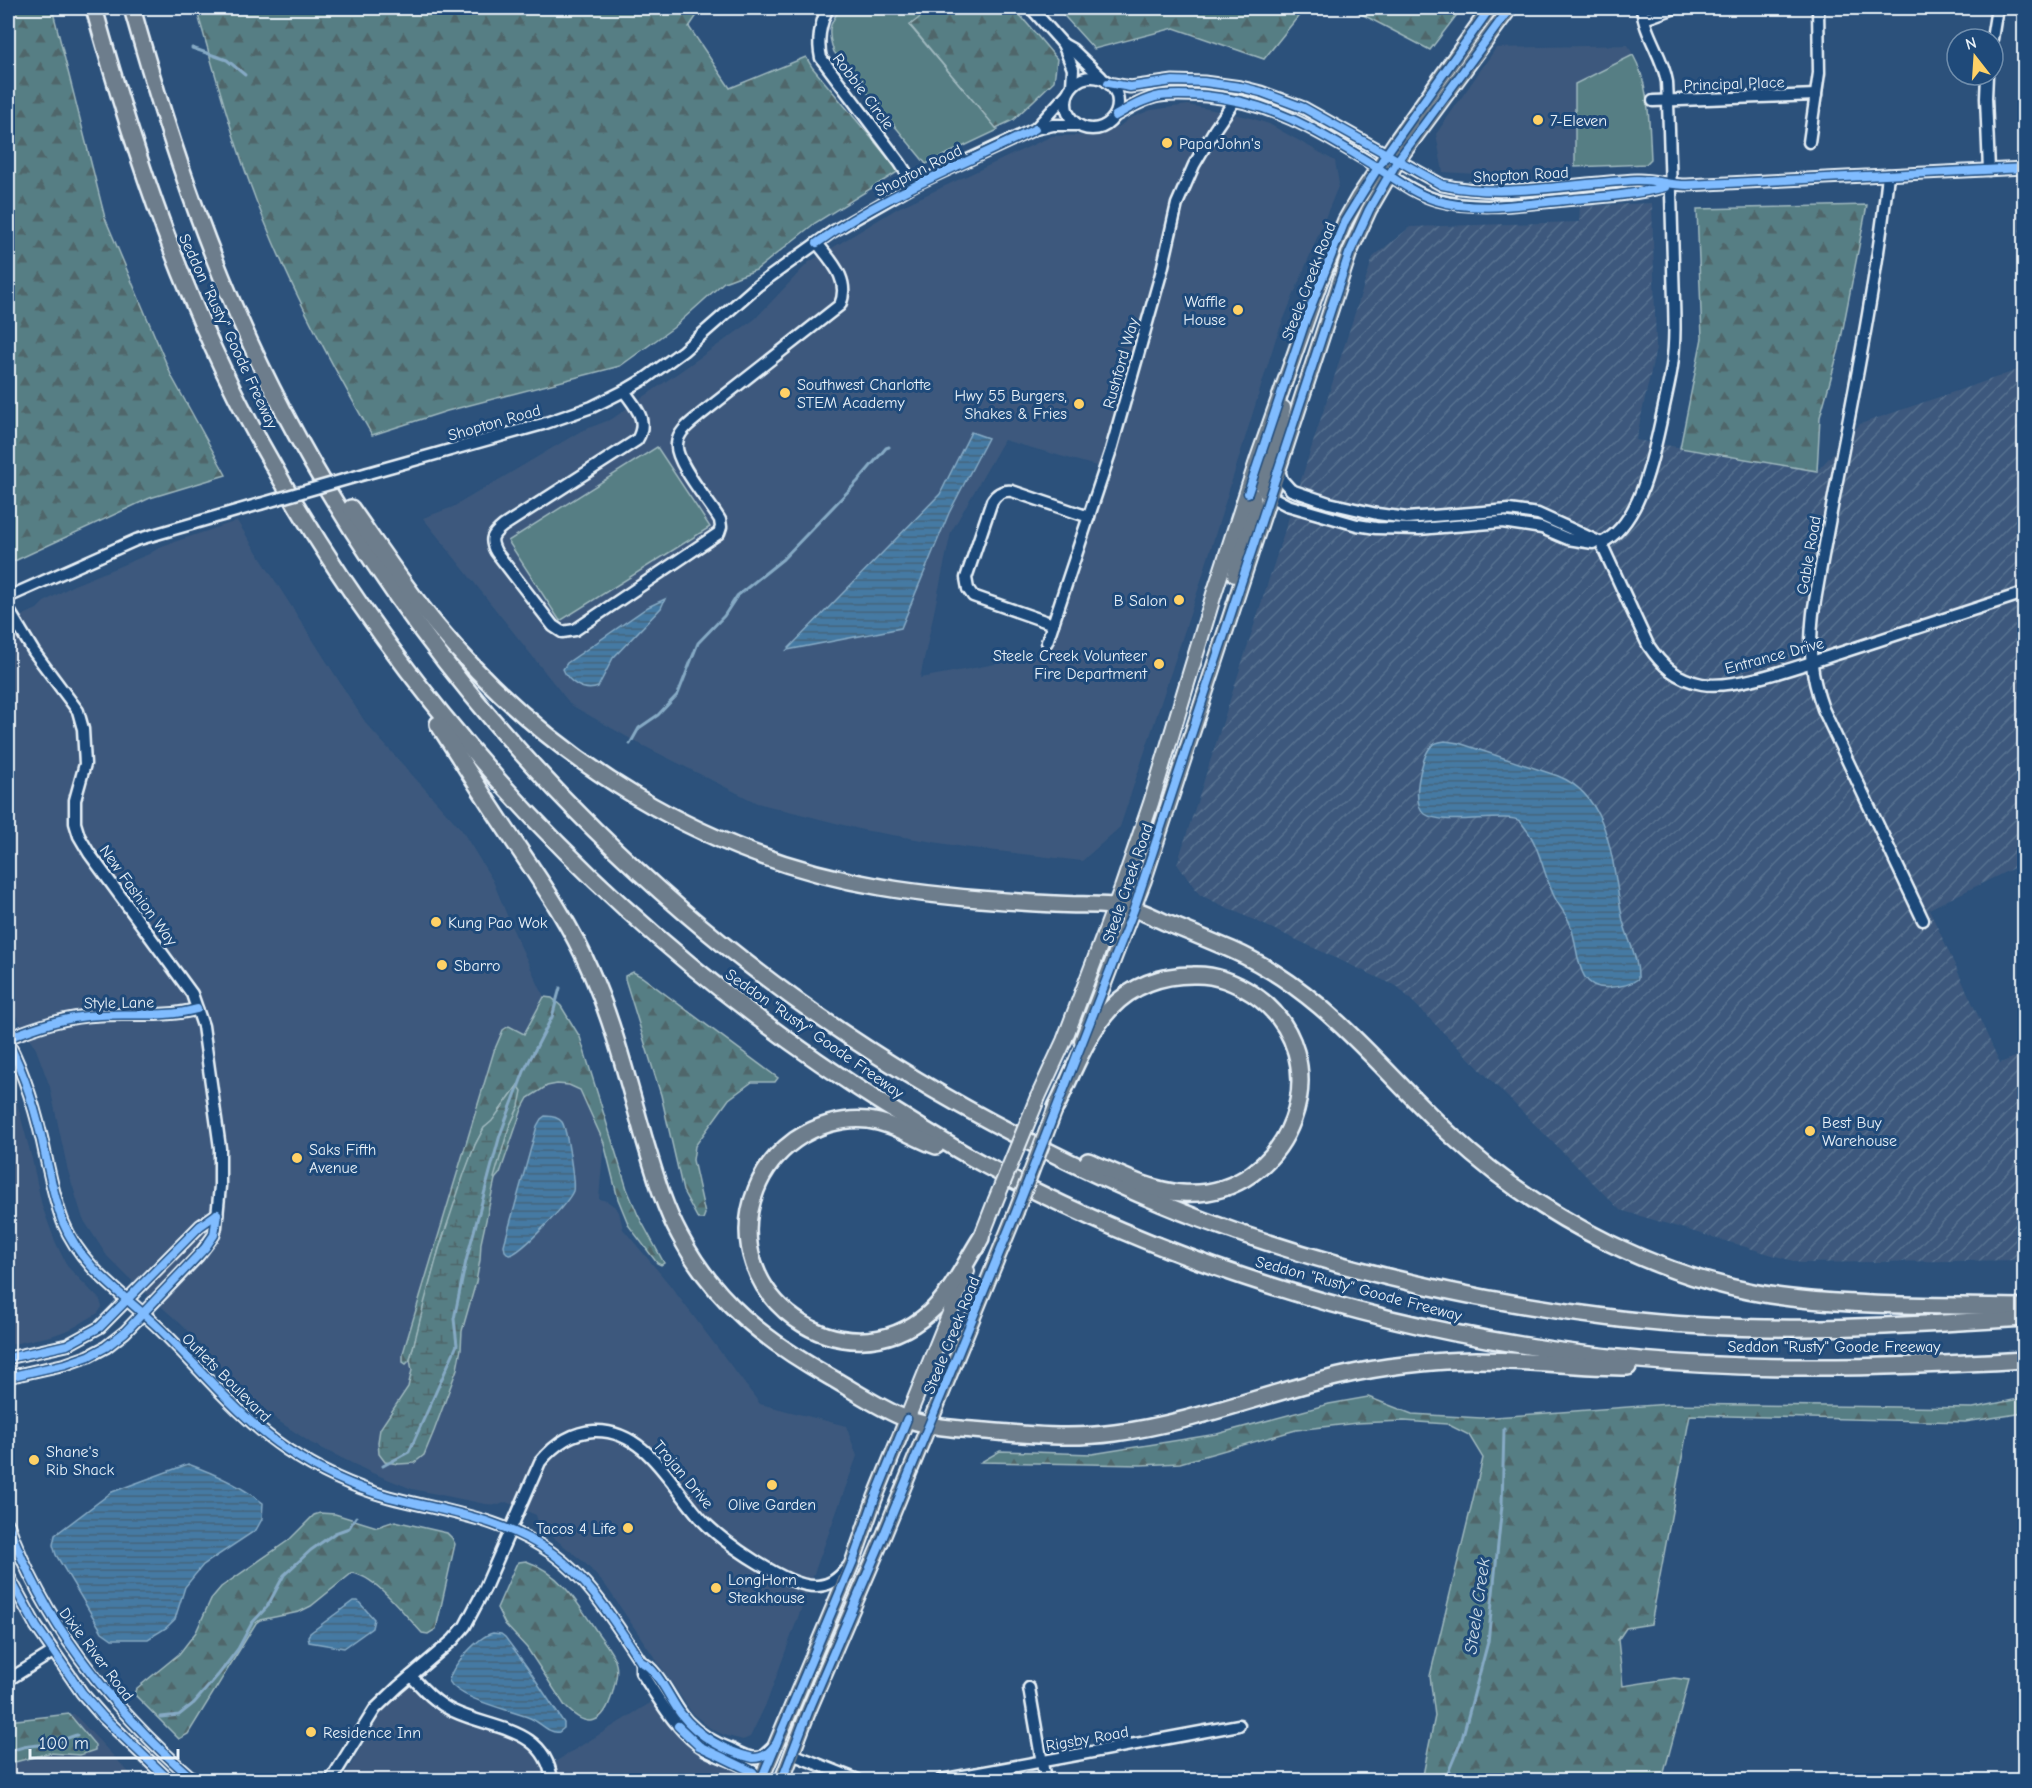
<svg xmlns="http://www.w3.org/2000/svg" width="2032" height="1788" viewBox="0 0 2032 1788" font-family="'Comic Neue',sans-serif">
<defs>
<pattern id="industrial-furrows" width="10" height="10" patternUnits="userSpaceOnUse" patternTransform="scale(1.5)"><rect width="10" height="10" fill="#3c597d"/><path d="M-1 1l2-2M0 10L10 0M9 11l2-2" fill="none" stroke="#587190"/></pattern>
<pattern id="forest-firs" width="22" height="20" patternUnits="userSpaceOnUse" patternTransform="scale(1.5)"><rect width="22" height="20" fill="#567e84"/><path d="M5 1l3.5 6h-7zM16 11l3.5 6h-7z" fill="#4f666a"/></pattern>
<pattern id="wetland-marsh" width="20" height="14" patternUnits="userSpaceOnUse" patternTransform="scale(1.5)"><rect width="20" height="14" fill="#567e84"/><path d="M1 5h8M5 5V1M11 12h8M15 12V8" fill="none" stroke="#4f666a"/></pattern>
<pattern id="water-rules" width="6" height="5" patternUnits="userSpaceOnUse" patternTransform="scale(1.5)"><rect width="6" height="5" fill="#457aa3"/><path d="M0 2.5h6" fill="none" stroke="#45647b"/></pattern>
</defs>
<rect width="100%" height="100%" fill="#2c517b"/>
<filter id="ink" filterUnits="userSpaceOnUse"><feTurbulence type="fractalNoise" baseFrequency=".0167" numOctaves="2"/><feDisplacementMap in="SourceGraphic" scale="12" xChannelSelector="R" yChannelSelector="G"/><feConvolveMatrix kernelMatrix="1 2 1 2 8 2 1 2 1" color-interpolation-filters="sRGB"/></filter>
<g filter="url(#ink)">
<g fill="#3c597d" fill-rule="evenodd">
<path d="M1628 45 1633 55 1575 84V167L1493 175 1443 172 1436 134 1496 48Z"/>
<path d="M1188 105 1248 117 1269 124 1335 161 1339 184 1276 338 1199 587 1120 827 1082 861 963 847 863 830 757 803 636 742 571 705 423 518 453 507 581 431 612 419 755 319 809 262 898 208 1052 136 1098 135 1120 126 1130 118 1151 110ZM1004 440 1107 469 1050 654 920 678 951 532Z"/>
<path d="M237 521 367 725 461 829 493 881 513 930 605 1128 599 1199 607 1201 615 1207 619 1212 623 1229 669 1284 760 1404 846 1426 857 1456 767 1702 750 1737 743 1740 724 1735 710 1728 692 1713 606 1586 585 1563 539 1526 536 1515 506 1502 499 1505 485 1504 412 1489 370 1472 311 1443 277 1420 237 1385 182 1325 128 1277 107 1256 83 1219 68 1171 50 1087 36 1049 16 1016 8 1006V622L37 609 44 602 72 586 149 554 162 546Z"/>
<path d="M8 1082 16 1099 32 1159 42 1206 55 1241 67 1266 100 1300 102 1307 98 1313 71 1329 51 1336 8 1345Z"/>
<path d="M408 1686 414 1688 430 1705 446 1716 502 1733 532 1747 545 1768 655 1700 664 1716 739 1769 742 1772 745 1780H342L382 1711 401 1689Z"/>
<path d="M74 1714 136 1780H8V1721Z"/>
</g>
<g fill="url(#industrial-furrows)">
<path d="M2017 186H2024V315Z"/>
<path d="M1652 203 1656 348 1636 440 1817 471 1860 424 2024 368V863L1929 909 2000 1063 2024 1053V1260L1800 1263 1620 1210 1398 987 1200 895 1177 864 1373 257 1410 227 1579 222 1580 206Z"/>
</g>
<g fill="#567e84" stroke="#9fb8be" stroke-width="1.5">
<path d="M841 8H932L910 26 998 130 926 164 834 52C827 32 828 25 841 8Z"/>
<path d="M1633 55C1650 85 1649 125 1651 159L1646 164 1575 167V84Z"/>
<path d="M657 447 710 527 560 621 508 541Z"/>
</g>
<g fill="url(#forest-firs)" stroke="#9fb8be" stroke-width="1.5">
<path d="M8 8H52L105 218 172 377 226 475 150 498 8 564Z"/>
<path d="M196 8H702L689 27 730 88 806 57 812 67 899 171 815 223 756 270 724 282 673 328 620 366 447 411 372 435C332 365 294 295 264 220 235 151 217 79 196 8Z"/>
<path d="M932 8H1014L1057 59 1054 81 1013 120 996 128 910 25Z"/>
<path d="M1057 8H1305L1264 59 1174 28 1094 49Z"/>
<path d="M1350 8H1462L1430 50Z"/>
<path d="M1867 205 1839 349 1820 417 1817 471 1680 448 1702 338 1697 209Z"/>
<path d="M633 972 642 977 778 1078 775 1082H752L729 1099 695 1146 693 1160 705 1214 703 1219H698L683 1191 661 1095 625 979V976Z"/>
<path d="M544 997 552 998 561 1006 580 1037 627 1189 638 1215 664 1263 661 1265 657 1263 629 1226 618 1199 604 1143 580 1090 569 1085 557 1084 547 1086 528 1098 522 1109 500 1173 495 1179H493L509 1127 519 1106 518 1085 492 1122 484 1128 475 1145 439 1249 410 1360 406 1364 403 1362V1353L494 1051 503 1030 509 1026 524 1034Z"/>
<path d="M1368 1397 1412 1414 1481 1418 1669 1404 1973 1408 2024 1398V1413L1965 1422 1690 1415 1651 1624 1626 1628 1618 1640 1623 1686 1674 1678 1689 1680 1662 1780H1422L1435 1716 1430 1676 1483 1458 1469 1435 1447 1424 1404 1421 1357 1423 1296 1430 1180 1463 1141 1465 981 1462 1000 1451 1092 1454 1217 1434 1329 1404Z"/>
<path d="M320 1513 335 1514 377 1527 395 1521 447 1533 452 1538 455 1544 436 1629 428 1634 422 1633C405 1615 376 1576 352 1573L311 1606 299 1612 260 1620 256 1623 188 1734 179 1739 134 1694 136 1689 179 1654 196 1632 211 1599 221 1587 289 1540 314 1515Z"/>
<path d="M526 1561C560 1572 579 1605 597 1632 604 1642 614 1653 616 1664 618 1672 616 1680 614 1687 607 1718 592 1735 565 1706L527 1648 505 1624 497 1608 516 1565 519 1562Z"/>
<path d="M69 1714 95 1745V1750L80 1755 49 1753 15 1762 8 1767V1721Z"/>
</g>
<path fill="url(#wetland-marsh)" stroke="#9fb8be" stroke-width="1.5" d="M518 1085 522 1091 519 1106 509 1127 494 1178 495 1179 481 1243 480 1260 476 1282 462 1331 461 1349 457 1369 434 1431 424 1455 414 1463 399 1464 385 1462 379 1454 378 1442 380 1429 408 1387 412 1370 410 1360 424 1304 439 1249 464 1174 475 1145 484 1128 492 1121Z"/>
<g fill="url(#water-rules)" stroke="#86aac5" stroke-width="1.5">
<path d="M971 432 988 438 949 513 901 628 787 650 940 494Z"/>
<path d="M665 599 661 608 613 658 598 687C584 693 568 682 563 669L567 663 648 607Z"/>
<path d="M1445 741 1459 743 1558 776C1614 798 1612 871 1623 921 1628 940 1639 959 1638 979 1630 985 1622 986 1612 987 1573 993 1580 948 1570 924 1567 915 1561 909 1556 900 1544 878 1541 849 1526 829 1525 828 1521 822 1520 821 1507 812 1443 827 1425 814 1410 803 1421 761 1429 749 1433 743 1438 742 1445 741Z"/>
<path d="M545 1116C552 1116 558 1117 562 1122 567 1130 575 1182 573 1191 568 1203 521 1254 509 1255L505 1251 504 1245 537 1126 541 1119Z"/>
<path d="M188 1464C216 1474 240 1485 263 1503L262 1519 256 1530 203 1565 185 1587 175 1619 166 1628 148 1639H112L102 1632 56 1555 53 1545 55 1535 112 1492Z"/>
<path d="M353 1601H358L374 1619 372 1628 344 1648 309 1642 308 1636 310 1633Z"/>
<path d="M493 1633 501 1634 505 1637 527 1667 564 1723V1728L559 1732C549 1734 540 1722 530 1718 510 1710 458 1699 449 1681 451 1666 479 1636 493 1633Z"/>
</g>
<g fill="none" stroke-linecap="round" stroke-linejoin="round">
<g stroke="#86aac5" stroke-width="3">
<path d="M192 48 227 60 245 75"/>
<path d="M630 744 639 728 658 715 678 694 698 643 724 616 737 596 783 559 858 481 886 448 889 447"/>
<path d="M383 1466 409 1452 457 1345 454 1319 466 1261 500 1135 525 1069 552 1017 560 988"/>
<path d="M161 1717 179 1715 194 1703 219 1674 238 1649 252 1623 267 1607 284 1575 311 1550 335 1533 349 1528 356 1517"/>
<path d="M8 1753C22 1745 33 1746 49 1744 58 1743 68 1737 77 1735"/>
<path d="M1445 1780 1462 1739 1488 1642 1502 1505 1504 1429"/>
</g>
<g stroke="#e8f1f8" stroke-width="15">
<g id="minor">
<path d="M828 8C820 24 817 40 821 58L900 163 914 185"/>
<path d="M1031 8 1063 44 1072 49 1101 77"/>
<path d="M1644 19 1675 8"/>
<path d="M1992 39 1997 8"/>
<path d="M1063 44 1073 69 1072 86"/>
<path d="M1987 75 1986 98 1989 170"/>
<circle cx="1092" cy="103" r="26"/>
<path d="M1108 83 1130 87 1173 81 1204 82 1241 87 1261 92 1304 108 1442 185C1506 199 1572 183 1636 180 1652 179 1669 185 1687 185L2024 168"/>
<path d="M1653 101 1816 95"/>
<path d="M1115 116C1129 108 1144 99 1160 96 1175 94 1191 95 1206 96 1270 102 1316 130 1369 162 1391 175 1412 193 1437 200 1478 211 1522 204 1564 200 1599 197 1634 195 1668 186"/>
<path d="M1035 129 1067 94"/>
<path d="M1809 142 1819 73 1818 8"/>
<path d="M1888 175C1872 322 1837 467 1813 613 1809 651 1810 673 1823 709L1923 920"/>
<path d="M624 391C636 408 649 420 637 440L503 526C492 535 489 539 496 552L553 626 562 632 575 630 719 533 721 527 720 520C710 503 674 461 677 444 678 431 691 423 700 415L840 305C851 280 831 261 817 243"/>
<path d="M1278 467 1282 480 1291 490 1329 503 1377 514 1407 518 1509 510 1538 514 1569 528 1601 543 1648 645C1662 666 1676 679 1702 684 1737 690 1807 663 1843 652 1903 632 1964 613 2024 593"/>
<path d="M368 473 543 424 592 407 624 391 646 378 683 351 757 286 832 232 914 185 1035 129 1053 125H1078"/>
<path d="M1268 495 1287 505 1357 525 1376 528 1419 529 1502 522 1542 528 1568 539 1593 543"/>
<path d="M1601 543C1642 524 1654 451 1663 411 1666 396 1670 381 1672 366 1677 331 1673 295 1673 261 1671 201 1670 141 1667 82 1663 56 1644 34 1642 8"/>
<path d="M8 597 136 540 260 504"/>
<path d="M8 609 34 652 78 711 83 729 85 764 75 800V823L79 836 89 853 192 994 203 1026 220 1148V1186L216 1227 214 1235 198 1256 125 1332 106 1347 89 1356 66 1364 8 1377"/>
<path d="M1053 624 973 596 968 589 966 578 992 501C997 493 1003 490 1012 491L1089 517"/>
<path d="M1047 642 1111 450 1162 270 1177 204 1194 165 1215 129 1235 100"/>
<path d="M8 1038C38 1026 68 1016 101 1015 134 1013 165 1018 197 1009"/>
<path d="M8 1042C27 1079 38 1118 46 1158 51 1180 55 1201 63 1222 82 1269 125 1295 160 1329 202 1370 237 1416 286 1449 317 1470 353 1487 389 1497 446 1512 503 1518 552 1553 591 1581 615 1623 641 1662 659 1669 673 1706 687 1721 699 1734 715 1743 731 1749 741 1754 751 1760 762 1757L773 1747"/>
<path d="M8 1358 67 1345 100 1327 200 1226 217 1214"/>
<path d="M8 1524C45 1625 113 1710 194 1780"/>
<path d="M8 1575 36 1626 82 1693 103 1717 169 1780"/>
<path d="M641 1662V1672C660 1700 676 1732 706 1750 718 1757 746 1765 753 1772 756 1775 756 1777 757 1780"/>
<path d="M411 1676C424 1690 436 1703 453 1711 493 1730 545 1727 552 1780"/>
<path d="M8 1680 53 1652"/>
<path d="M1029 1688 1045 1780"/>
<path d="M792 1754 858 1780"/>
<path d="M331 1780 375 1709 398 1687 453 1640 465 1626 485 1588 540 1462C554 1445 571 1432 594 1431 647 1429 671 1487 703 1521 722 1541 788 1588 817 1586 830 1586 839 1578 847 1568"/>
<path d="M941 1780 1239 1725"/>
</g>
</g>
<g stroke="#e8f1f8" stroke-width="18">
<g id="major">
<path d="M1268 495 1263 487V478L1277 438 1283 408"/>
<path d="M1235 575 1240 549 1254 503 1253 496 1248 493"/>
<path d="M1082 1041 1144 880 1349 254 1369 210 1398 160 1510 8"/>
<path d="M1038 1097 1064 1041 1122 888 1151 803 1214 594 1258 458 1320 282 1345 221 1358 198 1398 138 1490 8"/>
<path d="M977 1248 995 1202"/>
<path d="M761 1780 853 1561 875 1498 967 1271"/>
<path d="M782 1780 808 1712 881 1542 1016 1212"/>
</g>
</g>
<g stroke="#e8f1f8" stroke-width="20">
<g id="highway">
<path d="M94 8C135 157 185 305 260 442 411 717 618 937 883 1104 916 1124 949 1146 983 1164 1148 1254 1336 1315 1521 1345 1687 1373 1857 1370 2024 1360"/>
<path d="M132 8C171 146 216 282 283 410 446 721 706 976 1018 1136 1078 1167 1139 1196 1203 1220 1337 1270 1478 1302 1620 1319 1755 1335 1890 1327 2024 1318"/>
<path d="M351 508C379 548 406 589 437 626 549 761 707 858 881 887 938 897 997 901 1055 904 1080 906 1108 903 1133 909 1145 912 1157 919 1169 924 1190 932 1211 941 1232 950 1325 991 1380 1070 1453 1137 1543 1220 1669 1284 1791 1298 1869 1307 1947 1305 2024 1307"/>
<path d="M438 724C460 758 481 792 503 825 534 872 568 918 590 970 614 1024 628 1082 644 1138 654 1171 663 1205 680 1236 715 1302 766 1341 830 1377 853 1390 882 1410 907 1419 932 1428 961 1429 986 1431 1029 1435 1072 1439 1115 1433 1208 1421 1295 1380 1388 1367 1417 1363 1446 1360 1476 1360 1527 1360 1577 1367 1628 1367"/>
<path d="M1056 1107C1072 1075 1087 1033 1111 1008 1133 985 1162 975 1193 975 1214 974 1235 982 1253 994 1345 1056 1291 1200 1182 1193 1150 1191 1117 1173 1088 1161"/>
<path d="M936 1146C912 1137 893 1123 868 1120 843 1117 815 1126 795 1140 777 1153 764 1169 756 1190 715 1295 844 1388 929 1313 952 1293 965 1263 981 1238"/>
</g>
</g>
<use href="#minor" stroke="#1f4a7a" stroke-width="10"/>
<use href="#major" stroke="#6d7d8c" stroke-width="14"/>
<use href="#highway" stroke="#6d7d8c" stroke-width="15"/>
<g stroke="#e8f1f8" stroke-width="15" stroke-linecap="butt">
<path id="minor-bridge" d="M260 504 368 473"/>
</g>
<g stroke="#e8f1f8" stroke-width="18" stroke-linecap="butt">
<g id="major-bridge">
<path d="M995 1202 1038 1097"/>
<path d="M1016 1212 1056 1107"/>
</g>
</g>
<use href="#minor-bridge" stroke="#1f4a7a" stroke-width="10"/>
<use href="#major-bridge" stroke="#6d7d8c" stroke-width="14"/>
<g stroke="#1f4a7a" stroke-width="11">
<g id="cycleway">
<path d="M1108 83 1130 87 1173 81 1204 82 1241 87 1261 92 1304 108 1442 185C1506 199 1572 183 1636 180 1652 179 1669 185 1687 185L2024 168"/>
<path d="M1115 116C1129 108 1144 99 1160 96 1175 94 1191 95 1206 96 1269 102 1315 129 1368 162 1390 175 1410 192 1435 200 1477 213 1524 204 1566 200 1600 197 1633 195 1665 187"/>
<path d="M817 243C885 194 961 166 1035 129"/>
<path d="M1248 493 1306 319 1345 221 1387 153 1490 8"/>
<path d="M8 1038C38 1026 68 1016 101 1015 134 1013 165 1018 197 1009"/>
<path d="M8 1042C27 1079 38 1118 46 1158 51 1180 55 1201 63 1222 82 1269 125 1295 160 1329 202 1370 237 1416 286 1449 317 1470 353 1487 389 1497 446 1512 503 1518 552 1553 591 1581 615 1623 641 1662 658 1669 670 1700 681 1714 698 1736 726 1752 753 1758 764 1758 770 1752 776 1744"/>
<path d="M8 1358 67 1345 100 1327 200 1226 217 1214"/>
<path d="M8 1377 66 1364 89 1356 106 1347 125 1332 205 1248 214 1235 217 1214"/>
<path d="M8 1524C45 1625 113 1710 194 1780"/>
<path d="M8 1575 36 1626 82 1693 103 1717 169 1780"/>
<path d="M678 1726 699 1746 753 1772 757 1780"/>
<path d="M761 1780 853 1561 875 1498 907 1419"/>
<path d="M782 1780 808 1712 881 1542 1016 1212 1134 909 1349 254 1369 210 1398 160 1510 8"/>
</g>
</g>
<use href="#cycleway" stroke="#80bcff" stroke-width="8"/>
</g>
</g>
<g fill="#ffd166" stroke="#1f4a7a" stroke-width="2">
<circle cx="1538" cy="120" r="6"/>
<circle cx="1167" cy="143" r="6"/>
<circle cx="1238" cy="310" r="6"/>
<circle cx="785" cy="393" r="6"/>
<circle cx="1079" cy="404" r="6"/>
<circle cx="1179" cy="600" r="6"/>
<circle cx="1159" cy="664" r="6"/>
<circle cx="436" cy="922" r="6"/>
<circle cx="442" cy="965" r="6"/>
<circle cx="1810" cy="1131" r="6"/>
<circle cx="297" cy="1158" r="6"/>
<circle cx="34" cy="1460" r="6"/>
<circle cx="772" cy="1485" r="6"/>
<circle cx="628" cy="1528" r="6"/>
<circle cx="716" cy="1588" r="6"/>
<circle cx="311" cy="1732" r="6"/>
</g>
<g text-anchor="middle" stroke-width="6" stroke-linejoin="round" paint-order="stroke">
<g font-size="16" fill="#e8f1f8" stroke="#1f4a7a">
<text transform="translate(1734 83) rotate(-2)" y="6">Principal Place</text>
<text transform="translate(864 91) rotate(53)" y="6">Robbie Circle</text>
<text transform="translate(918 170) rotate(-27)" y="6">Shopton Road</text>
<text transform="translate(1521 174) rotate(-3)" y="6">Shopton Road</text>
<text transform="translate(1308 281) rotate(-69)" y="6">Steele Creek Road</text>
<text transform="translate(229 331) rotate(65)" y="6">Seddon "Rusty" Goode Freeway</text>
<text transform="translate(1120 363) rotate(-74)" y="6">Rushford Way</text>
<text transform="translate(494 422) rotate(-16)" y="6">Shopton Road</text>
<text transform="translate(1808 555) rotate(-80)" y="6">Gable Road</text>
<text transform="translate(1774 655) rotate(-15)" y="6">Entrance Drive</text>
<text transform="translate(1127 883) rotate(-71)" y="6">Steele Creek Road</text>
<text transform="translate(139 895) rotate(54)" y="6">New Fashion Way</text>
<text transform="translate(119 1002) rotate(-1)" y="6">Style Lane</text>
<text transform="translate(815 1033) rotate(35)" y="6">Seddon "Rusty" Goode Freeway</text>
<text transform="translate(1359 1288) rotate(15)" y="6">Seddon "Rusty" Goode Freeway</text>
<text transform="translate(951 1335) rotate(-68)" y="6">Steele Creek Road</text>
<text x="1834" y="1352">Seddon "Rusty" Goode Freeway</text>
<text transform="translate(227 1377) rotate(45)" y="6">Outlets Boulevard</text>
<text transform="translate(684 1474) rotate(50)" y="6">Trojan Drive</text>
<text transform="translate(97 1654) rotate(53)" y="6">Dixie River Road</text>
<text transform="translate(1087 1738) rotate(-10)" y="6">Rigsby Road</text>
</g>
<g font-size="16" fill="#e8f1f8" stroke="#1f4a7a" text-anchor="start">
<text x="1550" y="126">7-Eleven</text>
<text x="1179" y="149">Papa John's</text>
<text x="1226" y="307" text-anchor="end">Waffle<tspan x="1226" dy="18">House</tspan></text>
<text x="797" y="390">Southwest Charlotte<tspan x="797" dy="18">STEM Academy</tspan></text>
<text x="1067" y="401" text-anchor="end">Hwy 55 Burgers,<tspan x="1067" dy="18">Shakes &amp; Fries</tspan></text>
<text x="1167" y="606" text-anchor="end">B Salon</text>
<text x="1147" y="661" text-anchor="end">Steele Creek Volunteer<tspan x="1147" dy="18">Fire Department</tspan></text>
<text x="448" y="928">Kung Pao Wok</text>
<text x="454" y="971">Sbarro</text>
<text x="1822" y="1128">Best Buy<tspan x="1822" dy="18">Warehouse</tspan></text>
<text x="309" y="1155">Saks Fifth<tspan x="309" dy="18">Avenue</tspan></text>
<text x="46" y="1457">Shane's<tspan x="46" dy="18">Rib Shack</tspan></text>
<text x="772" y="1510" text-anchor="middle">Olive Garden</text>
<text x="616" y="1534" text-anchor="end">Tacos 4 Life</text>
<text x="728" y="1585">LongHorn<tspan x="728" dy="18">Steakhouse</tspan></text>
<text x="323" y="1738">Residence Inn</text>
</g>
<g font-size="18" font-style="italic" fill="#d0dfeb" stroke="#1f4a7a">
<text transform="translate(1477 1606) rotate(-82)" y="6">Steele Creek</text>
</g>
</g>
<rect width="2032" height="1788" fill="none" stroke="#1f4a7a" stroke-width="30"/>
<rect x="15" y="15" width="2002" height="1758" fill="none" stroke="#e8f1f8" stroke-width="2" filter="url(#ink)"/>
<g transform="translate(1975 57) rotate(343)"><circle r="28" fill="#1f4a7a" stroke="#6f8dac" stroke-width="1.5"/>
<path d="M0-4.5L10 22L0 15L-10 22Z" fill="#ffd166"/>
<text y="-9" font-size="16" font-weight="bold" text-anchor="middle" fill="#e8f1f8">N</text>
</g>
<path d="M30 1749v9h148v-9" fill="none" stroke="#e8f1f8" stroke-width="3"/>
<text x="39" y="1749" font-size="18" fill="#e8f1f8" stroke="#1f4a7a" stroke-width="4.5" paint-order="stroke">100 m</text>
</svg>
